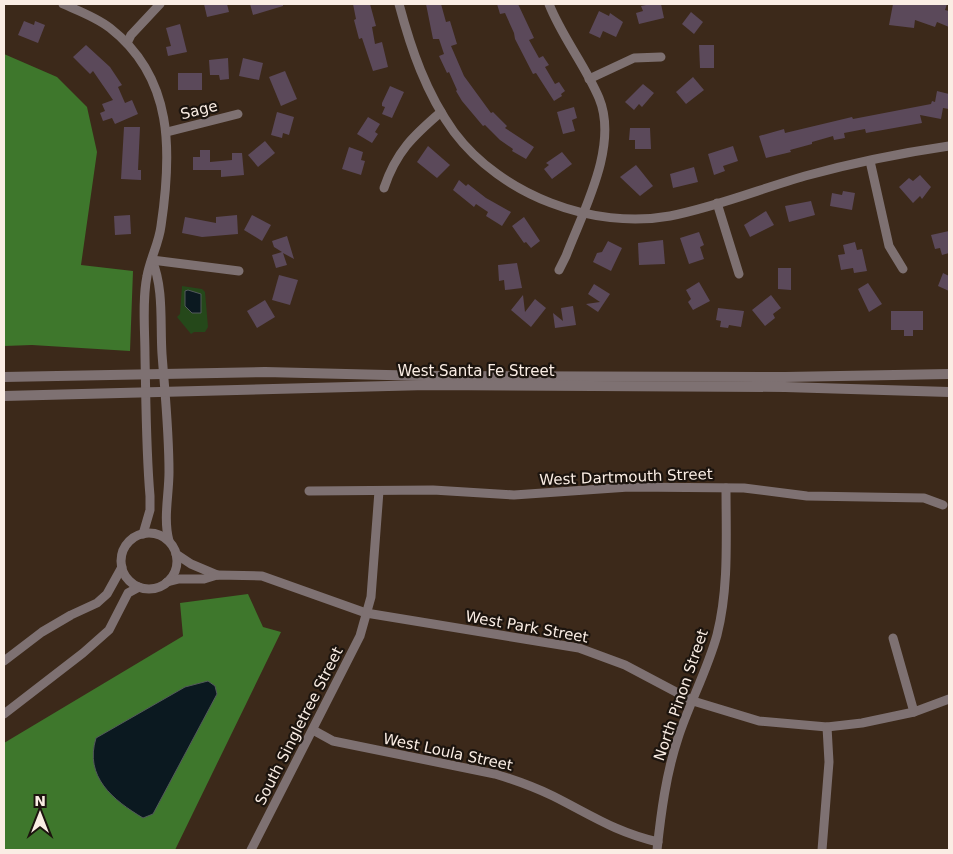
<svg xmlns="http://www.w3.org/2000/svg" width="953" height="854" viewBox="0 0 953 854" font-family="'DejaVu Sans',sans-serif">
<rect width="100%" height="100%" fill="#3c291a"/>
<path fill="#25481a" d="M182 286 202 289 205 292 208 327 205 332H194L191 334 177 317 180 314Z"/>
<g fill="#3e772c">
<path d="M4 54 57 77 87 107 97 152 81 265 133 271 130 351 32 345 4 346Z"/>
<path d="M248 594 263 627 281 632 175 850H4V743L183 636 180 603Z"/>
</g>
<g fill="#0b1920" stroke="#53595b">
<path d="M188 290 201 294V313H192L185 306V291Z"/>
<path d="M208 681 215 686 217 694 153 814 143 818C113 800 84 777 96 738L185 687Z"/>
</g>
<g fill="#5b495a">
<path d="M204 4H227L229 12 207 17Z"/>
<path d="M250 4H283V6L253 15Z"/>
<path d="M353 4H370L376 26 372 27 375 44 382 42 388 67 373 71 362 38 359 39 354 20 356 19Z"/>
<path d="M426 4H441L446 22 450 21 457 44 451 46 464 76 491 113 493 112 507 126 505 128 534 147 526 159 512 151 513 149 500 140 485 125 483 126 462 101 456 91 457 90 449 72 447 73 439 56 444 54 439 39H433Z"/>
<path d="M497 4H518L534 38 529 40 539 58 543 56 549 65 545 67 555 84 559 82 565 91 561 94 562 96 554 101 536 73 533 74 515 39 514 33 505 13 500 14Z"/>
<path d="M651 4H661L664 18 639 24 636 13 643 11 641 6Z"/>
<path d="M893 4H947L945 10 949 11V27L937 22 935 27 915 20 914 28 889 25Z"/>
<path d="M599 11 609 16 610 13 623 22 616 37 603 31 600 38 589 33Z"/>
<path d="M691 12 703 22 694 34 682 24Z"/>
<path d="M24 21 34 25 35 21 45 25 38 43 18 35Z"/>
<path d="M180 24 187 52 168 56 166 47 171 46 166 28Z"/>
<path d="M86 45 110 67 122 85 118 87 125 103 132 100 138 114 115 124 112 118 103 121 100 113 105 111 102 104 113 100 93 71 90 74 73 57Z"/>
<path d="M699 45H714V68H700Z"/>
<path d="M228 58 229 79 220 80 219 75H210L209 60Z"/>
<path d="M243 58 263 63 259 80 239 76Z"/>
<path d="M285 71 297 99 281 106 269 77Z"/>
<rect x="178" y="73" width="24" height="17"/>
<path d="M693 77 704 90 686 104 676 92Z"/>
<path d="M643 84 654 93 642 107 639 104 634 110 625 102Z"/>
<path d="M390 86 404 92 392 118 382 114 385 107 382 106V103Z"/>
<path d="M937 91 949 94V109L943 108 941 119 920 115 922 123 866 133 865 129 844 133 845 138 834 140 833 136 812 142V144L790 150 791 152 766 158 759 136 784 129 785 133 852 117 853 119 931 104 932 101 935 102Z"/>
<path d="M574 107 577 118 572 120 575 131 563 134 557 112Z"/>
<path d="M277 112 294 117 289 135 283 133 282 138 271 135Z"/>
<path d="M368 117 380 124 375 132 378 134 372 143 357 134Z"/>
<path d="M124 127H140L138 170H141V180L121 179Z"/>
<path d="M630 128H650L651 149H635V140H629Z"/>
<path d="M265 141 275 153 258 167 248 155Z"/>
<path d="M428 146 450 165 437 178 417 162Z"/>
<path d="M733 146 738 161 723 166 725 171 714 175 708 154Z"/>
<path d="M349 147 363 152 361 160 365 161 361 175 342 169Z"/>
<path d="M200 150H210V162L232 160V153H242L244 175 221 177V170H193V157H200Z"/>
<path d="M562 152 572 164 552 179 544 169 549 165 546 163Z"/>
<path d="M636 165 653 186 640 196 620 177Z"/>
<path d="M694 167 698 182 673 188 670 174Z"/>
<path d="M920 175 931 187 922 199 920 196 913 203 899 187 909 178 913 181Z"/>
<path d="M459 180 466 186 468 184 486 198 511 212 502 226 486 216 488 212 476 204 474 207 453 190Z"/>
<path d="M843 191 855 193 852 210 830 206 832 193 842 195Z"/>
<path d="M811 201 815 215 789 222 785 206Z"/>
<path d="M766 211 774 225 750 237 744 225Z"/>
<path d="M130 215 131 234 115 235 114 216Z"/>
<path d="M237 215 238 234 202 237 182 233 185 217 216 223V217Z"/>
<path d="M252 215 271 225 262 241 244 230Z"/>
<path d="M524 217 540 241 531 248 526 242 524 243 512 226Z"/>
<path d="M949 231V253L942 255 940 248 935 249 931 235Z"/>
<path d="M699 232 704 245 700 247 704 259 689 264 680 238Z"/>
<path d="M287 236 294 259 283 253 287 265 276 268 272 255 282 252 274 247 272 241Z"/>
<path d="M663 240 665 264 639 265 638 243Z"/>
<path d="M608 241 622 248 611 271 593 262 597 253 602 252Z"/>
<path d="M855 242 857 250 862 249 867 271 854 273 853 268 841 270 838 255 845 254 843 245Z"/>
<path d="M517 263 522 288 505 290 504 280 499 281 498 265Z"/>
<path d="M778 268H791V290L778 289Z"/>
<path d="M943 273 949 276V291L938 286Z"/>
<path d="M279 275 298 280 290 305 272 300Z"/>
<path d="M699 282 710 301 693 310 688 302 691 299 686 290Z"/>
<path d="M868 283 882 304 869 312 858 289Z"/>
<path d="M594 284 610 294 598 312 586 304 600 302 588 294Z"/>
<path d="M523 295 525 312 535 299 546 308 531 327 511 310Z"/>
<path d="M771 295 781 308 773 314 775 318 765 326 752 310Z"/>
<path d="M265 300 275 317 257 328 247 311Z"/>
<path d="M573 306 576 325 555 328 553 313 563 321 561 308Z"/>
<path d="M718 308 744 311 741 327 729 325 728 328 720 327 721 321 716 320Z"/>
<path d="M891 311H923V330H913V336H904V330H891Z"/>
</g>
<g fill="none" stroke-linecap="round" stroke-linejoin="round">
<g stroke="#7e7172" stroke-width="9">
<path d="M63 4C79 11 96 17 110 28 174 78 172 152 161 226 159 243 150 259 147 276 142 301 145 331 145 356 146 403 146 450 150 496V510L143 534"/>
<path d="M399 4C411 49 426 93 454 132 501 195 593 230 670 216 716 207 760 189 805 176 852 163 901 153 949 146"/>
<path d="M549 4C562 37 585 65 599 98 619 146 583 211 566 256L559 270"/>
<path d="M127 43 131 35 160 4"/>
<path d="M589 79 634 58 661 57"/>
<path d="M167 132 238 114"/>
<path d="M870 161 889 246 903 269"/>
<path d="M384 188C396 152 413 136 441 112"/>
<path d="M717 203 739 274"/>
<path d="M152 260C164 289 160 323 162 354 165 394 169 432 169 472 169 495 163 518 169 541"/>
<path d="M152 260 239 271"/>
<path d="M309 491 433 490 514 495 629 487 744 488 807 496 924 498 943 505"/>
<circle cx="149" cy="561" r="28"/>
<path d="M176 554 191 564 217 575"/>
<path d="M167 582 179 579H204L217 575 262 576 366 613 579 648 625 665 693 701 759 721 827 727 862 723 914 712 949 699"/>
<path d="M893 638 914 712"/>
<path d="M4 661 42 632 71 615 97 603 107 594 122 567"/>
<path d="M4 714 83 653 109 630 128 593 139 587"/>
<path d="M313 730 333 741 495 774C515 780 534 787 553 796 591 815 615 832 658 842"/>
<path d="M251 850 360 636 371 597 379 491"/>
<path d="M657 850C661 813 666 774 678 738 689 704 707 671 717 635 729 588 726 537 726 488"/>
<path d="M822 850 829 762 827 727"/>
</g>
<g stroke="#7e7172" stroke-width="10">
<path d="M4 377 265 372 427 376 785 377 949 374"/>
<path d="M4 396 427 385 785 387 949 392"/>
</g>
</g>
<g text-anchor="middle" stroke-width="4.5" stroke-linejoin="round" paint-order="stroke">
<g font-size="15" fill="#faede4" stroke="#1c140e">
<text transform="translate(199 110) rotate(-14)" y="5">Sage</text>
<text x="476" y="376">West Santa Fe Street</text>
<text transform="translate(626 477) rotate(-2)" y="5">West Dartmouth Street</text>
<text transform="translate(527 627) rotate(10)" y="5">West Park Street</text>
<text transform="translate(681 695) rotate(-71)" y="5">North Pinon Street</text>
<text transform="translate(299 726) rotate(-63)" y="5">South Singletree Street</text>
<text transform="translate(448 752) rotate(12)" y="5">West Loula Street</text>
</g>
</g>
<rect width="953" height="854" fill="none" stroke="#faede4" stroke-width="10"/>
<g transform="translate(40 814)" stroke="#1c140e" stroke-width="4" paint-order="stroke">
<path d="M0-4L9 19L0 12L-9 19Z" fill="#faede4"/>
<text y="-8" font-size="14" font-weight="bold" text-anchor="middle" fill="#faede4">N</text>
</g>
</svg>
